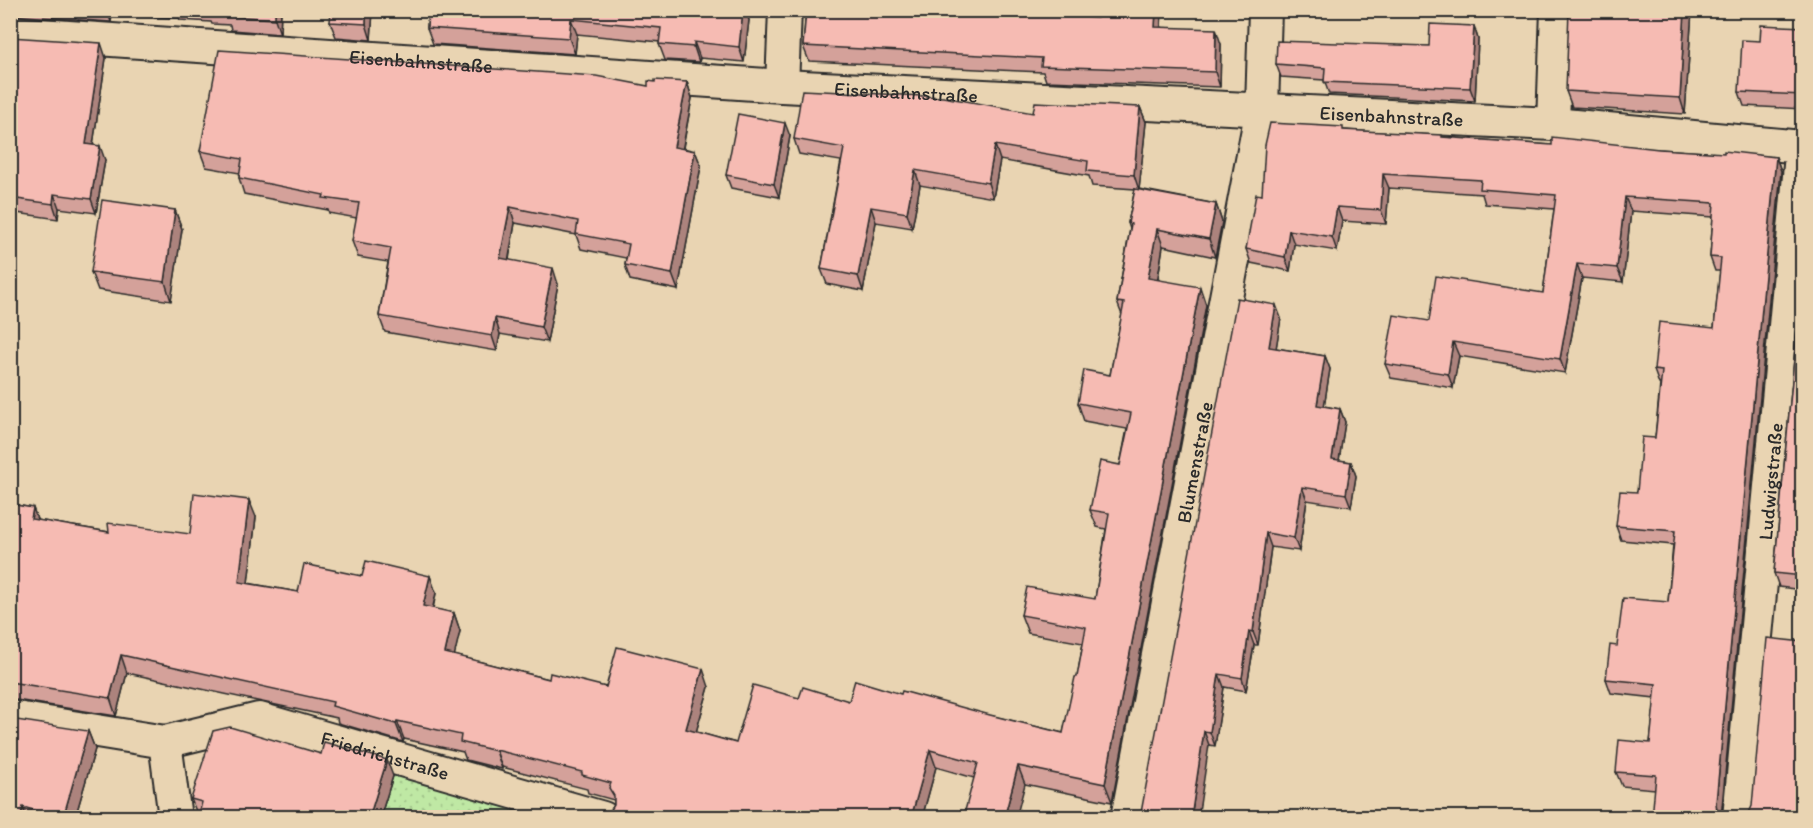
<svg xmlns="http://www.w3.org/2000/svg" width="1813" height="828" viewBox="0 0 1813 828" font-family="Itim,sans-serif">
<defs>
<pattern id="park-dots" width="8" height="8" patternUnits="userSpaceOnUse" patternTransform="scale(1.5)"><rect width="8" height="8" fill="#bfe8a4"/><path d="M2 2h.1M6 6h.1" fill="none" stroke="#a4c78d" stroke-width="1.8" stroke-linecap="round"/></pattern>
</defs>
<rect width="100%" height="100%" fill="#e9d4b2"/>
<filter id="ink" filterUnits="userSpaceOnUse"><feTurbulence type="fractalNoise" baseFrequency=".0167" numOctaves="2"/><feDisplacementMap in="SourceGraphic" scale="12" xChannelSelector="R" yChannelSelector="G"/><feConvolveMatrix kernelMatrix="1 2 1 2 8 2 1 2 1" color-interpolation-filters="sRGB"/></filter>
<g filter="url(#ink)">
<path fill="url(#park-dots)" stroke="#758a68" stroke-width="1.5" d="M394 771 564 818H380Z"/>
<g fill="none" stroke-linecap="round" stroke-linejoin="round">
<g stroke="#2b2b2b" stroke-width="36">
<g id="minor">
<path id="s1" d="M10 33 782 86 1553 124 1802 147"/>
<path d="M782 86 785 10"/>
<path d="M1553 124 1557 10"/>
<path d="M10 717 165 742 175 818"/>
<path id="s2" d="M165 742 259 719 603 818"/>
<path id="s3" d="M1127 818 1262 108 1265 10"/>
<path id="s4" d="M1739 818 1802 144"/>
</g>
</g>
<use href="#minor" stroke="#e9d4b2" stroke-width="32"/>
</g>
<g fill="#d4a19a" stroke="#2b2b2b" stroke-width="1.5">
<path d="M10 10H281L280 34 231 30 230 25 212 24 211 22 180 20 179 18 112 15 111 22 11 15Z"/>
<path d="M373 10 371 40 336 37 330 22Z"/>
<path d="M428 10 749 20 744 62 700 58 699 62 665 60 659 44 660 42 577 34 575 54 433 44 427 28Z"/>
<path d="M806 10H1041L1042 14 1097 18V10H1162L1161 27 1221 44 1220 87 1046 81 1043 72 809 61 803 46Z"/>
<path d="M1692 10 1685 114 1572 107 1566 91Z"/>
<path d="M1474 26 1478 39 1475 101 1329 94 1324 80 1281 77 1276 64 1429 46Z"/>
<path d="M1803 27V109L1744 106 1739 92 1760 41Z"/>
<path d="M10 37 106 58 93 145 105 160 96 213 59 208 58 219 10 212Z"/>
<path d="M655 82H687L692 98 683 148 695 151 701 166 678 290 630 280 625 265 626 258 581 249 576 235 515 223 509 260 558 284 547 342 500 334 497 351 385 332 379 316 388 262 358 257 352 241 357 218 329 213 328 210 244 194 239 178 240 173 206 167 200 151 648 86Z"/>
<path d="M1140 107 1146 122 1139 189 1216 204 1222 222 1215 257 1163 246 1158 279 1206 305 1112 802 1025 784 974 778 936 767 922 818H602L609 813 614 805V800L588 793 587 789 502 767V769L466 760 463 752 404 739 403 742 338 723 337 718 127 673 116 716 10 699V504L33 508 37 520 109 532 190 534 256 517 248 583 298 592 362 576H430L436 593 433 609 454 613 460 631 454 655 549 679 606 687H709L696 732 736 743 799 698 849 701 901 694 1063 733 1077 677 1083 643 1028 633 1021 615 1095 599 1106 529 1097 527 1090 510 1120 465 1127 429 1084 421 1078 403 1110 375 1122 315 1117 302 1130 229 1128 223 1135 189 1092 186 1089 176 1000 160 993 198 920 185 912 228 876 222 863 291 827 284 821 269 841 161 799 154 794 139 1033 113Z"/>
<path d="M1344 130 1552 145 1659 149 1776 157 1781 171 1655 789 1622 786 1616 772 1650 743 1655 698 1611 693 1606 679 1617 646 1668 602 1673 545 1621 540 1616 526 1637 492 1655 438 1660 384H1659L1654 370 1714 328 1720 271H1715L1710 257 1713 217 1631 211 1623 282 1582 278 1565 373 1459 356 1453 388 1391 378 1385 364 1429 321 1543 293 1554 209 1485 204 1482 194 1389 188 1386 224 1342 221 1337 251 1294 244 1290 271 1251 263 1246 249 1262 195Z"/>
<path d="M790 136 779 197 731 188 726 175Z"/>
<path d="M175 210 182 229 171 301 98 290 91 272Z"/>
<path d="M1803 263V590L1779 587 1774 573Z"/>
<path d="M1281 318 1276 348 1325 356 1330 369 1324 406 1340 409 1345 422 1339 460 1351 462 1356 476 1351 507 1307 500 1299 551 1271 547 1258 645H1254L1246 691 1224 687 1215 746 1209 745 1140 818Z"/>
<path d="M88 731 95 749 75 818H10Z"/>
<path d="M393 776 380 818H198V816L191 799Z"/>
</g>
<g fill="#ac837d" stroke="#2b2b2b" stroke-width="1.5">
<path d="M107 10H111L112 15 111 22Z"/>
<path d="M275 10H281L280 34 275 19Z"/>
<path d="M366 10H373L371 40 366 24Z"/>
<path d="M743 10H745L749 20 744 62 739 47Z"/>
<path d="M1037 10H1041L1043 17 1037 14Z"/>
<path d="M1156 10H1162L1160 42 1155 27Z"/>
<path d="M1685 10H1692L1685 114 1680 98Z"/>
<path d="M571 19 577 34 575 54 569 38Z"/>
<path d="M1474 26 1478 39 1475 101 1470 88Z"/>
<path d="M1216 29 1221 44 1220 87 1215 72Z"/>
<path d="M694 42 700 58 699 62 694 47Z"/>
<path d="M101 43 106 58 91 158 86 144Z"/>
<path d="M687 82 692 98 680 162 674 147Z"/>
<path d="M1140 107 1146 122 1139 190 1134 175Z"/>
<path d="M785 123 790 136 779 197 774 184Z"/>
<path d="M995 145 1000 160 993 198 988 183Z"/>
<path d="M100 146 105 160 96 213 91 199Z"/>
<path d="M695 151 701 166 678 290 672 274Z"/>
<path d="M1776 157 1781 171 1721 818 1717 811 1716 803Z"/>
<path d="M915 170 920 185 912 228 907 213Z"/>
<path d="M1383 174 1389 188 1386 224 1381 210Z"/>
<path d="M54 194 59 208 58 219 53 204Z"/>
<path d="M1625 197 1631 211 1623 282 1617 268Z"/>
<path d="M1216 204 1222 222 1215 257 1209 239Z"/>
<path d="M510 207 515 223 506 274 500 258Z"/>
<path d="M871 207 876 222 863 291 858 276Z"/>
<path d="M1337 207 1342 221 1337 251 1332 237Z"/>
<path d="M175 210 182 229 171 301 165 282Z"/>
<path d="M1157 229 1163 246 1155 295 1148 278Z"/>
<path d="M1289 230 1294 244 1290 271 1285 257Z"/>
<path d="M1577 264 1582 278 1565 373 1560 359Z"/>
<path d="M553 268 558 284 547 342 541 327Z"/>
<path d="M1200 287 1206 305 1112 802 1105 784Z"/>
<path d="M1276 305 1281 318 1274 361 1269 347Z"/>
<path d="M495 318 500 334 497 351 492 336Z"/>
<path d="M1453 342 1459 356 1453 388 1448 374Z"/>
<path d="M1325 356 1330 369 1322 419 1317 405Z"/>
<path d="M1340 409 1345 422 1337 473 1332 459Z"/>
<path d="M1351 462 1356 476 1351 507 1346 494Z"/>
<path d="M1302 487 1307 500 1299 551 1294 538Z"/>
<path d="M249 500 256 517 246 599 239 582Z"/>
<path d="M33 508 39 525 31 519Z"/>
<path d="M1266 533 1271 547 1258 645 1253 632Z"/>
<path d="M430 576 436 593 429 624 423 606Z"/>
<path d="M454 613 460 631 451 670 445 653Z"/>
<path d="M1249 631 1254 645 1246 691 1242 678Z"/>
<path d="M121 655 127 673 116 716 110 698Z"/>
<path d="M703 669 709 687 692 746 686 729Z"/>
<path d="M1219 674 1224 687 1215 746 1210 732Z"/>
<path d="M397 721 404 739 403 742 396 724Z"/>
<path d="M88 731 95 749 75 818H63Z"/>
<path d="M1204 731 1209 745 1198 818H1191Z"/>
<path d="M496 750 502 767V769L496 751Z"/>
<path d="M930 750 936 767 922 818H911Z"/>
<path d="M1803 753V807L1799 796Z"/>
<path d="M387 760 393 776 380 818H369Z"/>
<path d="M1018 766 1025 784 1016 818H1006L1005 815Z"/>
<path d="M23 807 27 818H20Z"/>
</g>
<g fill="#f6bbb3" stroke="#2b2b2b" stroke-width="1.5">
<path d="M216 10H275V19L226 16 227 11Z"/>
<path d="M331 10H366V24L330 22Z"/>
<path d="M428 10H743L739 47 694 42V47L659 44 661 28 571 19 569 38 427 28Z"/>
<path d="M806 10H1037V14L1097 18V10H1156L1155 27 1216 29 1215 72 1041 66 1042 58 803 46Z"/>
<path d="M1569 10H1685L1680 98 1566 91Z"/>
<path d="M1430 24 1474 26 1470 88 1324 82 1325 68 1276 64 1277 41 1429 46Z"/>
<path d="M1761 25 1803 27V95L1739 92 1742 40 1760 41Z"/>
<path d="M10 37 101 43 86 144 100 146 91 199 54 194 53 204 10 198Z"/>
<path d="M219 50 596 76 648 86V81L655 82V80L687 82 674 147 695 151 672 274 625 265 629 244 576 234 578 221 510 207 500 258 553 268 541 327 495 318 492 336 379 316 391 248 352 241 359 203 323 198 324 195 239 178 242 159 200 151Z"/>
<path d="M802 90 943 97 1033 113 1035 102 1140 107 1134 175 1087 171 1088 161 995 145 988 183 915 170 907 213 871 207 858 276 821 269 844 148 794 139Z"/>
<path d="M738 114 785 123 774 184 726 175Z"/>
<path d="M1270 123 1343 127V130L1442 135V137L1552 145V137L1659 149 1724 153V151L1776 157 1716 803 1717 811 1723 818H1652L1656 775 1616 772 1619 740 1650 743 1656 684 1606 679 1610 645 1617 646 1623 598 1668 602 1675 531 1616 526 1620 491 1637 492 1642 437 1655 438 1662 371 1654 370 1659 322 1714 328 1721 258 1710 257 1714 203 1625 197 1617 268 1577 264 1560 359 1453 342 1448 374 1385 364 1394 315 1429 321 1436 276 1543 293 1556 195 1480 189 1481 180 1383 174 1381 210 1337 207 1332 237 1289 230 1285 257 1246 249 1256 194 1262 195 1265 145Z"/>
<path d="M1135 189 1216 204 1209 239 1157 229 1148 278 1200 287 1105 784 1018 766 1005 815 1012 816 1011 818H963L978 763 930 750 911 818H602L609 813 614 805V796L609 788 611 783 582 775V772L496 750V751L460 742 461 735 397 721 396 724 332 706 333 702 121 655 110 698 10 682V504L33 508 31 519 109 532 108 523 190 534 194 493 249 500 239 582 298 592 304 564 362 576 366 561 430 576 423 606 454 613 445 653 549 679 550 673 606 687 617 647 703 669 686 729 736 743 753 685 799 698 803 687 849 701 855 680 901 694 902 691 990 715 1063 733 1075 677H1077L1086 627 1021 615 1027 587 1095 599 1109 513 1090 510 1100 461 1120 465 1131 413 1078 403 1084 370 1110 375 1124 303 1117 302 1131 224 1128 223Z"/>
<path d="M102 200 175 210 165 282 91 272Z"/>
<path d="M1803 263V576L1774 573Z"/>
<path d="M1237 298 1276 305 1269 347 1325 356 1317 405 1340 409 1332 459 1351 462 1346 494 1302 487 1294 538 1266 533 1253 632 1249 631 1242 678 1219 674 1210 732 1204 731 1191 818H1140Z"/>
<path d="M1767 638 1803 642V753L1799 796 1803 797V818H1745L1748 815 1752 806Z"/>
<path d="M10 719 88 731 63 818H60L23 807 20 818H10Z"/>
<path d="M230 727 321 754 324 742 387 760 369 818 360 815 359 818H198L202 802 191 799 213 731Z"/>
</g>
</g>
<g text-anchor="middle" stroke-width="4.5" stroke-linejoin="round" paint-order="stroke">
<g font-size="20" fill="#2b2b2b" stroke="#e9d4b2">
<text dy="7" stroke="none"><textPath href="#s1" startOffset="412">Eisenbahnstraße</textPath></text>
<text dy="7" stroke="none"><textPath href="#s1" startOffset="898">Eisenbahnstraße</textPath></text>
<text dy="7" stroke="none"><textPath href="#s1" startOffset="1384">Eisenbahnstraße</textPath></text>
<text dy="7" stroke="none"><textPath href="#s3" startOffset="362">Blumenstraße</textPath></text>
<text dy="7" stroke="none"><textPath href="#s4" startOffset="338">Ludwigstraße</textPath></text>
<text dy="7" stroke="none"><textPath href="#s2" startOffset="228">Friedrichstraße</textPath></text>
</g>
</g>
<rect width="1813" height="828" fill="none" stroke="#e9d4b2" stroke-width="36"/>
<rect x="18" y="18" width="1777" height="792" fill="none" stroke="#2b2b2b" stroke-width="2" filter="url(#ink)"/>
</svg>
